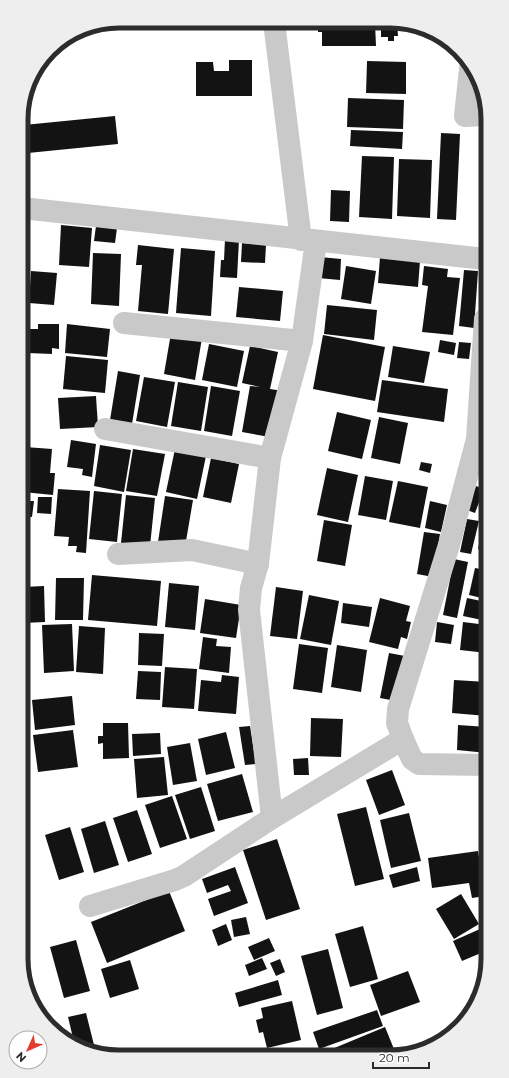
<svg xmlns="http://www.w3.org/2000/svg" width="509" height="1078" viewBox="0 0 509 1078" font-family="Montserrat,sans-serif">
<rect width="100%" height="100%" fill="#fff"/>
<g fill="#131313">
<path d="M318 22 375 23 376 46H322V32H318Z"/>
<path d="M381 23H397L398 36H394V41H388V37H381Z"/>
<path d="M229 60H252V96H196V62H213L214 71H229Z"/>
<path d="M367 61 406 62V94L366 93Z"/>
<path d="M348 98 404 100 403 129 347 127Z"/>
<path d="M115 116 118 144 28 153 24 125Z"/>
<path d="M351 130 403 132 402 149 350 146Z"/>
<path d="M441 133 460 134 456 220 437 219Z"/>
<path d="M362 156 394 157 392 219 359 217Z"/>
<path d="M399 159 432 160 430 218 397 216Z"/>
<path d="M331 190 350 191 349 222 330 221Z"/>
<path d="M61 225 92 228 89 267 59 265Z"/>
<path d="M96 226 117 228 115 243 94 241Z"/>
<path d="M225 239 239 240 237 278 220 277 221 260H224Z"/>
<path d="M242 243 266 245 265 263 241 262Z"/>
<path d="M138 245 174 249 168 314 138 311 142 265H136Z"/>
<path d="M181 248 215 251 211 316 176 313Z"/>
<path d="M93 253 121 254 119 306 91 304Z"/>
<path d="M320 257 341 259 340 280 318 278Z"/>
<path d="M380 257 420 261 418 287 378 283Z"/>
<path d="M346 266 376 271 371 304 341 299Z"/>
<path d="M424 266 448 269 447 277 460 278 453 335 422 332 428 286 422 285Z"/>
<path d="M464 270 478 271 474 328 459 326Z"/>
<path d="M31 271 57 273 54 305 29 303Z"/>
<path d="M239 287 283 291 280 321 236 317Z"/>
<path d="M327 305 377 310 374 340 324 334Z"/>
<path d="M38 324H59V349L52 348V354L28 353 29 329H38Z"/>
<path d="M67 324 110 329 107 357 65 353Z"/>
<path d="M171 333 202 338 195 380 164 374Z"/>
<path d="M323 335 385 347 375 401 313 389Z"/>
<path d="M440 340 456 343 454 355 438 352Z"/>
<path d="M459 342 471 343 469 359 457 358Z"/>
<path d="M209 344 244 351 237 387 202 380Z"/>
<path d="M250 346 278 352 270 389 283 391 275 438 242 432 250 386 260 387 242 383Z"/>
<path d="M393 346 430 352 424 383 388 377Z"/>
<path d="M66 356 108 360 105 393 63 389Z"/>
<path d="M118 371 140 375 132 424 110 420Z"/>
<path d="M144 377 175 382 167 427 136 421Z"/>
<path d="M382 380 448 389 444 422 377 412Z"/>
<path d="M178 382 208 387 201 431 171 426Z"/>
<path d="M211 386 240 391 232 436 204 431Z"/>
<path d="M96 396 98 427 60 429 58 398Z"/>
<path d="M337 412 371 420 362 459 328 451Z"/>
<path d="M379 417 408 423 400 464 371 458Z"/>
<path d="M71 440 96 444 92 477 82 475 83 469 67 467Z"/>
<path d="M100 445 131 450 124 492 94 486Z"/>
<path d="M25 447 52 449 50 473H55L53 495 23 492Z"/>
<path d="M133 449 165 454 157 496 126 491Z"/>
<path d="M175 449 206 456 197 499 166 492Z"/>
<path d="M211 458 239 464 231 503 203 497Z"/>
<path d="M421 462 432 464 430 473 419 470Z"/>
<path d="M327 468 358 475 348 522 317 515Z"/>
<path d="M365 476 393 481 386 520 358 515Z"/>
<path d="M398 481 428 487 420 528 389 522Z"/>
<path d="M476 486 484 489 475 513 467 510Z"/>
<path d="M58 489 90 491 86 553 76 552 77 546H68L69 537 54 536Z"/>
<path d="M94 491 122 494 117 542 89 539Z"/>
<path d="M126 495 155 498 150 546 121 543Z"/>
<path d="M165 496 193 500 185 547 158 542Z"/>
<path d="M38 497H52L51 514 37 513Z"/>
<path d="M23 501H34L32 517 23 516Z"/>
<path d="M430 501 447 505 441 532 425 528Z"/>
<path d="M467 519 479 521 471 554 460 552Z"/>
<path d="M484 519H486V551L478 549Z"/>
<path d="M324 520 352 525 345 566 317 561Z"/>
<path d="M424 532 440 534 433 577 417 574Z"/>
<path d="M454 559 468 562 457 618 443 615Z"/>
<path d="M475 568 486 570V599L469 595Z"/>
<path d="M92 575 161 581 157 626 88 620Z"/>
<path d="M56 578H84L83 620H55Z"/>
<path d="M169 583 199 586 195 630 165 627Z"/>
<path d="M44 586 45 622 23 623V587Z"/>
<path d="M276 587 303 591 297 639 270 636Z"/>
<path d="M309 595 339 601 331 645 300 639Z"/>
<path d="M380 598 410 606 406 621 411 622 407 639 401 637 398 649 369 642Z"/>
<path d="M467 598 486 602 487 621 463 616Z"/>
<path d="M205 599 241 605 236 638 200 633Z"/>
<path d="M343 603 372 607 369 627 341 623Z"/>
<path d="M437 622 454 625 451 644 435 642Z"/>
<path d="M463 622 487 625V653L460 650Z"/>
<path d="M72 624 74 671 44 673 42 625Z"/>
<path d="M79 626 105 628 103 674 76 672Z"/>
<path d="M139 633 164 634 162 666 138 665Z"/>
<path d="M203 637 217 639 216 646 231 647 229 673 199 669Z"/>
<path d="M299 644 328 648 322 693 293 689Z"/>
<path d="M337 645 367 650 361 692 331 687Z"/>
<path d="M389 653 405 656 396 701 380 698Z"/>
<path d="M165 667 197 669 194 709 162 707Z"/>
<path d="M138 671 161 672 160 700 136 699Z"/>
<path d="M222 675 239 677 236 714 198 711 201 680 221 682Z"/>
<path d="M454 680 487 682V716L452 713Z"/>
<path d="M72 696 75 725 35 730 32 700Z"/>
<path d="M311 718 343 719 341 757 310 756Z"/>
<path d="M103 723H128L129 758 103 759V743L98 744V736H103Z"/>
<path d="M458 725 487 727V753L457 750Z"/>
<path d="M250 726 256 764 245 765 239 727Z"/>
<path d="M73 730 78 767 38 772 33 735Z"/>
<path d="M226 732 235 768 206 775 198 739Z"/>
<path d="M160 733 161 754 133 756 132 734Z"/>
<path d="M190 743 197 781 173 785 167 747Z"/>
<path d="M164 757 168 795 137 798 134 759Z"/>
<path d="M308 758 309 775H294L293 759Z"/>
<path d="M392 770 405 805 379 815 366 780Z"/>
<path d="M242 774 253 812 218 821 207 784Z"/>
<path d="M201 787 215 831 190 839 175 795Z"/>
<path d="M172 796 187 839 160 848 145 805Z"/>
<path d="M366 807 384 879 355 886 337 814Z"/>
<path d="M137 810 152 854 128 862 113 818Z"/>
<path d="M409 813 421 861 391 868 380 820Z"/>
<path d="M105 821 119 865 94 873 81 829Z"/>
<path d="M70 827 84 872 59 880 45 835Z"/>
<path d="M277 839 300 909 266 920 243 850Z"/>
<path d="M478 851 485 896 472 898 469 883 432 888 428 858Z"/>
<path d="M235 867 248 903 214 916 208 899 231 891 228 885 207 893 202 879Z"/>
<path d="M417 867 420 881 393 888 389 875Z"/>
<path d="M169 891 185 931 107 963 91 922Z"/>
<path d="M461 894 479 924 454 939 436 909Z"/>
<path d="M246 917 250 934 234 937 231 920Z"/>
<path d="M226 924 232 940 218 946 212 930Z"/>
<path d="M363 926 378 979 350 987 335 934Z"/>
<path d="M480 929 488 945V950L462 961 453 941Z"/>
<path d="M269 938 275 951 254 960 248 947Z"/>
<path d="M76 940 90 991 64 998 50 947Z"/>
<path d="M328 949 343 1008 317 1015 301 956Z"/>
<path d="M262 958 267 969 249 976 245 965Z"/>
<path d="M280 959 285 972 276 976 270 963Z"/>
<path d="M130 960 139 989 110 998 101 969Z"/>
<path d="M408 971 420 1002 381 1016 370 985Z"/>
<path d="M278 980 282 995 239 1007 235 993Z"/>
<path d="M292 1001 301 1040 267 1048 263 1032 259 1033 256 1020 263 1018 261 1008Z"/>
<path d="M377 1010 383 1026 319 1049 313 1032Z"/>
<path d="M86 1013 95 1049 90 1050 74 1042 68 1017Z"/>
<path d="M385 1027 396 1054H320Z"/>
</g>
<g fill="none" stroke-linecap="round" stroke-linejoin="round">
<g stroke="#c9c9c9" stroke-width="22">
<path d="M274 22 301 240"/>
<path d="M470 69 465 116 485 115"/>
<path d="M22 208 485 259"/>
<path d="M485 319 477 439 449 545 398 709 397 723 403 739 412 759 419 764 487 765"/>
<path d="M124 323 302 341"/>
<path d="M105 429 270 458"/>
<path d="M118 554 192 550 258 564"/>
<path d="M272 818 249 610 251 588 258 564 270 458 302 341 316 241"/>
<path d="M90 906 175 880 184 876 272 818 403 739"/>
</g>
</g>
<path d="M0 0H509V1078H0ZM119 28H390A91 91 0 0 1 481 119V959A91 91 0 0 1 390 1050H119A91 91 0 0 1 28 959V119A91 91 0 0 1 119 28Z" fill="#eee" fill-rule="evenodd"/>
<path fill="none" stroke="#2c2c2c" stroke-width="5" d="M119 28H390A91 91 0 0 1 481 119V959A91 91 0 0 1 390 1050H119A91 91 0 0 1 28 959V119A91 91 0 0 1 119 28Z"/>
<g transform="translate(28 1050) rotate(225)"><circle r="19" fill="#ffffff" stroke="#ababab"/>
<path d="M0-3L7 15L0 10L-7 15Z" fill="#e23c2f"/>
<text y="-6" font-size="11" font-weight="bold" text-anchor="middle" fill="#2c2c2c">N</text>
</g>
<path d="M373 1062v6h56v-6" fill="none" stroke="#2c2c2c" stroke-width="2"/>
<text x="379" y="1062" font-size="12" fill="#2c2c2c" stroke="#ffffff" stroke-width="3" paint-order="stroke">20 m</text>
</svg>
